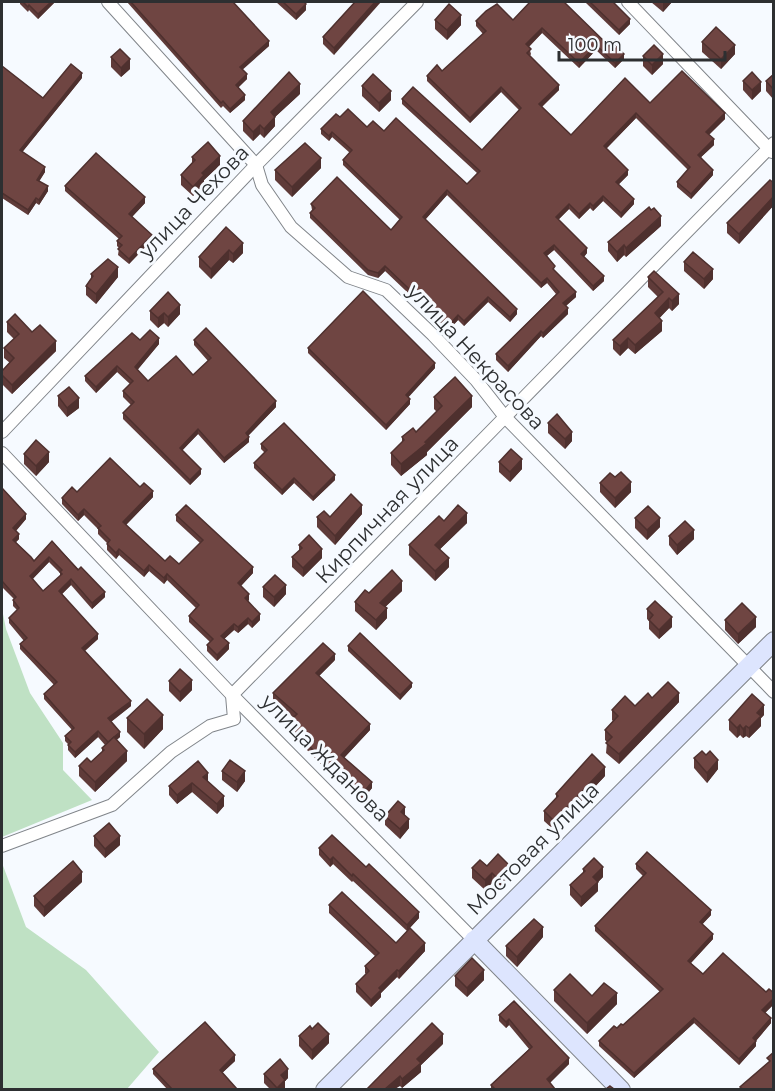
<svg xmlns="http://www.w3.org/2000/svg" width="775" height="1091" viewBox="0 0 775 1091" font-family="Montserrat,sans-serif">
<rect width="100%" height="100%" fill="#f6faff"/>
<g fill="#bfe1c4">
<path d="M2 609 6 629 30 693 63 743V770L92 800 2 837Z"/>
<path d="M2 863 26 927 86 970 159 1052 127 1089H2Z"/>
</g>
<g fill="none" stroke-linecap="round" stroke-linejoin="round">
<g stroke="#81858a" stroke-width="14">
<g id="street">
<path d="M108 2 256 165 262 185 291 227 348 277 386 290 433 335 476 380 505 417 774 692"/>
<path d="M628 2 772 152"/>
<path d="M2 432 256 165 417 2"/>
<path d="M2 453 232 695 474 940"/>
<path d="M2 846 112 805 171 752 210 726 234 719 232 695 774 143"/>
</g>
</g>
<g stroke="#81858a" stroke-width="20">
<g id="secondary">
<path d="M474 940 621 1090"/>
<path d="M325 1090 774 641"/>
</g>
</g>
<use href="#street" stroke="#fff" stroke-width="12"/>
<use href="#secondary" stroke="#dde5fe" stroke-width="18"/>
</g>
<g fill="#5f3b39" fill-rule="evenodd">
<path d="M20 2H54V3L38 19 29 10 28 12 20 4Z"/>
<path d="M127 2H233L269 46 242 69 247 79 238 87 245 100 230 113 223 106 221 108Z"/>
<path d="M276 2H304L306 10 296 20Z"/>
<path d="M355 2 334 55 323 44V37Z"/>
<path d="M530 2 624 59 615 68 596 50 579 68 542 33 529 47 531 54 530 56 559 90 542 107 571 135 650 103 725 119 709 135 714 145 701 157 713 175 691 199 677 187V182L688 170 636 118 606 149 628 175 618 185 634 204 621 218 603 201 593 211 590 208 579 219 569 209 558 220 587 253 584 257 604 281 593 291 554 250 547 256 555 271 576 297 566 306 568 314 543 338 541 336 508 372 496 360V354L556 294 547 283 541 288 447 195 425 220 517 314 510 322 488 302 464 326 458 320 448 331 385 271 378 278 368 275 310 218V213L312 210 311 204 391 230 400 220 343 165V160L350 153 332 137 329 141 321 134V129L340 117 367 127 384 131 467 184 477 173 402 104V99L482 150 519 110 501 92 470 123 427 81V76L442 71 483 34 476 26V21L513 20Z"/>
<path d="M585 2H613L630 24 619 35Z"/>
<path d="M651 2H672L663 12Z"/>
<path d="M435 20 461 25 447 40 435 29Z"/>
<path d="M702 42 735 54 721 69 702 52Z"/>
<path d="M643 56 663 64 652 75 643 66Z"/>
<path d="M111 57 130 69 121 77 111 67Z"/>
<path d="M2 66 43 98 82 78 22 152 45 172 39 181 48 191 39 205 36 203 28 215 2 198Z"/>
<path d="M774 74V100L766 91V81Z"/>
<path d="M743 81 761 91 752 100 743 90Z"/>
<path d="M362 86 391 100 379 112 362 96Z"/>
<path d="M300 94 275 117V126L264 138 260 134 253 141 243 131V121Z"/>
<path d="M192 157 220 165 204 180V184L193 196 181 185V175L192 163Z"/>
<path d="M321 168 292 197 275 180V170Z"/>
<path d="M774 183V205L739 244 727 233V223Z"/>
<path d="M65 186 145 203 132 217 152 240 129 264 118 255 119 248 117 246V241L119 239 65 191Z"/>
<path d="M661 226 626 257 624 255 617 262 608 251V242Z"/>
<path d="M226 227 243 253 233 263 229 260 211 279 199 267V257Z"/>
<path d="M684 262 713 279 704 289 684 271Z"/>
<path d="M91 274 118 277 96 304 86 295V286L91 279Z"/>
<path d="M648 277 679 304 672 311 669 308 659 318 662 331 635 354 628 348 620 356 613 349V340L658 297 648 287Z"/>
<path d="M150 311 180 314 168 327 164 323 158 328 150 320Z"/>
<path d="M7 322 32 332 56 351 12 394 2 384V371L10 363 4 358V348L14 339 7 332Z"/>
<path d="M140 340 159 344 137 370 148 381 193 375 208 361 194 345V340L276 407 248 436 249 442 224 463 198 434 182 450 201 474 190 485 123 419V413L131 405 123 397V391L130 384 117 372 96 393 85 381V376Z"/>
<path d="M308 348 435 368 408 397 410 404 386 430 308 353Z"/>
<path d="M58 396 79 408 67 417 58 406Z"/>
<path d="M434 397 472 407 427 452V455L401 476 391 465V453L402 443V437L416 432 437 412 434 409Z"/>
<path d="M548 423 572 441 565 449 548 433Z"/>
<path d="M261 444 335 480 313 501 294 483 282 495 254 468V463L265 453 261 449Z"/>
<path d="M24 454 49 462 36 476 24 464Z"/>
<path d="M499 462 522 469 510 482 499 472Z"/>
<path d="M615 477 631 492 615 508 600 492V483Z"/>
<path d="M140 487 153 497 126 525 165 561 179 564 200 543 176 521V515L253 573 241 586 249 600 248 601 260 620 252 628 248 624 238 633 234 630 224 639 229 649 217 661 207 651V645L210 642 189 622V616L196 608 167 580 164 584 149 571 144 577 119 555 116 559 107 550V543L98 534V529L84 515 78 521 62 504V498L77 492Z"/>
<path d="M2 488 26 519 16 531 19 539 16 542 34 561 52 541 105 597 92 609 71 585 62 594 98 639 85 651 131 706 111 722 120 737 116 740 127 761 95 792 79 776V766L91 762 102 752V748L105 745 98 737 75 758 68 750V744L65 741V736L72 730 44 699V694L54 685 20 649V644L24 641 9 623V618L17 610 13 606V600L14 599 2 587ZM49 562 60 573V576L43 591 32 579Z"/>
<path d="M362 514 335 545 317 527V517Z"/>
<path d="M635 518 660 527 647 540 635 528Z"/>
<path d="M444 521 467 523 440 549 449 567 435 581 409 555V545Z"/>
<path d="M669 536 694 539 677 555 669 545Z"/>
<path d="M299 545 322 558 303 577 292 567V557L299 551Z"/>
<path d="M263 587 286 594 274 607 263 597Z"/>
<path d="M402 591 385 607 387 618 376 630 355 611V602L369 593Z"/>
<path d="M647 609 672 627 659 639 649 629V621L647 619Z"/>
<path d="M725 620 756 627 738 644 725 630Z"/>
<path d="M348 646 412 687 400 700 348 651Z"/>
<path d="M335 660 319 676 370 730 344 758 372 788 363 799 332 775 287 730V724L294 718 273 699V693Z"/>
<path d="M169 681 192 690 180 702 169 691Z"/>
<path d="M652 698 679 702 619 764 606 753 607 742 605 740V730L613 721 612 720V710L635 706Z"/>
<path d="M764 715 761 718V726L749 738 746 736 743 738 740 735 737 738 729 730V720Z"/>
<path d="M127 718 163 729 144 749 127 732Z"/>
<path d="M694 758 718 769 707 783 694 768Z"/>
<path d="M222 771 245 781 237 792 222 780Z"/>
<path d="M605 776 554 830 544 821V811L556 799V794Z"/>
<path d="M208 782 224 806 217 814 192 792 177 804 169 795V786Z"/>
<path d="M405 815 409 828 400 839 385 825V816Z"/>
<path d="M332 835 419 918 407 931 353 881 352 882 333 864 330 867 319 855V848Z"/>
<path d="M94 836 120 845 105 858 94 846Z"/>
<path d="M636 864 711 915 702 924 713 939 691 963 703 974 766 992 774 993V1004L765 1013 771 1023 756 1041V1046L739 1065 694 1023 634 1078 599 1046V1041L617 1028 623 1025 660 992 595 931V926L643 876 636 869Z"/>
<path d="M487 866 511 876 499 889 492 883 485 890 472 878V868Z"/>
<path d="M583 869 603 877 598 882V891L581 907 570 895V885L583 873Z"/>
<path d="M82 882 44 917 34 906V896Z"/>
<path d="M329 905 396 943 425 951 399 979 397 977 381 993V997L371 1007 356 992V984L366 974 365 973V966L375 956 329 913Z"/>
<path d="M543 937 517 967 506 956V946Z"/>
<path d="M455 976 484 980 467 997 455 986Z"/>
<path d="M554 990 592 996 617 1004 587 1034 554 1001Z"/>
<path d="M514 1001 569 1064 549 1083 555 1089H491V1085L529 1049 509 1025 506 1028 499 1021V1015Z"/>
<path d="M312 1029 329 1043 312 1060 299 1046V1036Z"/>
<path d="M443 1044 421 1065V1072L402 1088 400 1086 367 1089Z"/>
<path d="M235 1061 222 1073 237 1089H167L153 1074V1069Z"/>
<path d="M264 1074 288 1078 285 1081V1089H270L264 1083Z"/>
</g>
<g fill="#4e302e">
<path d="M51 2H54V3L38 19V14Z"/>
<path d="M375 2H381L334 55V48Z"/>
<path d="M663 2H672L663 12Z"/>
<path d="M306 4V10L296 20V14Z"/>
<path d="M461 15V25L447 40V30Z"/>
<path d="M630 19V24L619 35V30Z"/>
<path d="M542 28V33L526 49V44Z"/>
<path d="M269 41V46L240 72V67Z"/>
<path d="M596 45V50L579 68V63Z"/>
<path d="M735 45V54L721 69V59Z"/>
<path d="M624 54V59L615 68V63Z"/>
<path d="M663 54V64L652 75V65Z"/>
<path d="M130 59V69L121 77V68Z"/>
<path d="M82 73V78L20 155V150Z"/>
<path d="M247 74V79L236 90V85Z"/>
<path d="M761 82V91L752 100V90Z"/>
<path d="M300 84V94L275 117V126L264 138V129L271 112Z"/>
<path d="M559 85V90L539 109V104Z"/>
<path d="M501 87V92L470 123V118Z"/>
<path d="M391 91V100L379 112V103Z"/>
<path d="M245 95V100L230 113V109Z"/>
<path d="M636 113V118L604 151V146Z"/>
<path d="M725 113V119L706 137V132Z"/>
<path d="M260 125V134L253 141V132Z"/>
<path d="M332 132V137L329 141V136Z"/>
<path d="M714 139V145L698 160V155Z"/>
<path d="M220 156V165L204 180V184L193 196V187L202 173Z"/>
<path d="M321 158V168L292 197V187Z"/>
<path d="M45 167V172L37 185V180Z"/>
<path d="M628 170V175L616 187V182Z"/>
<path d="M713 170V175L691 199V194Z"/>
<path d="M48 186V191L39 205V200Z"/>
<path d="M447 190V195L423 222V217Z"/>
<path d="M603 196V201L593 211V206Z"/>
<path d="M774 196V205L739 244V234Z"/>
<path d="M145 197V203L129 220V214Z"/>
<path d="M36 198V203L28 215V210Z"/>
<path d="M634 199V204L621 218V213Z"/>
<path d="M590 203V208L579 219V214Z"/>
<path d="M569 204V209L556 222V217Z"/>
<path d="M661 216V226L626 257V248Z"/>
<path d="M152 235V240L129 264V259Z"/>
<path d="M243 243V253L233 263V254Z"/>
<path d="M554 245V250L544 258V253Z"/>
<path d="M624 245V255L617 262V252Z"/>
<path d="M587 248V253L581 260V254Z"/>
<path d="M229 250V260L211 279V269Z"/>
<path d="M385 266V271L378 278V273Z"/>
<path d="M118 267V277L96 304V294Z"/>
<path d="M713 269V279L704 289V279Z"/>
<path d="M604 276V281L593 291V286Z"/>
<path d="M547 278V283L541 288V283Z"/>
<path d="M576 292V297L563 308V303Z"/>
<path d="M679 294V304L672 311V301Z"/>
<path d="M488 297V302L464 326V321Z"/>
<path d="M669 298V308L655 323V313Z"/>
<path d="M180 305V314L168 327V317Z"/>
<path d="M568 308V314L543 338V333Z"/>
<path d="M517 309V314L510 322V317Z"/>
<path d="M164 313V323L158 328V318Z"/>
<path d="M458 315V320L448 331V326Z"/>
<path d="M662 321V331L635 354V345Z"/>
<path d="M541 331V336L508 372V366Z"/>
<path d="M159 338V344L135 373V367Z"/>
<path d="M628 338V348L620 356V346Z"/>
<path d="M56 341V351L12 394V385Z"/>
<path d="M435 363V368L406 400V395Z"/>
<path d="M117 366V372L96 393V387Z"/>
<path d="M472 396V407L427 452V455L401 476V464Z"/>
<path d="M79 398V408L67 417V408Z"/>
<path d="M410 399V404L386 430V425Z"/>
<path d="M276 401V407L246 438V433Z"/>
<path d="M198 429V434L180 453V448Z"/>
<path d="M572 432V441L565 449V439Z"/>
<path d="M249 437V442L224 463V458Z"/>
<path d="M49 452V462L36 476V466Z"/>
<path d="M522 459V469L510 482V472Z"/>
<path d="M201 469V474L190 485V480Z"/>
<path d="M335 475V480L313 501V497Z"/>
<path d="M294 478V483L282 495V490Z"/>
<path d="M631 482V492L615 508V498Z"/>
<path d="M153 491V497L123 528V522Z"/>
<path d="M362 505V514L335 545V536Z"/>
<path d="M84 509V515L78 521V515Z"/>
<path d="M467 513V523L435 554V545Z"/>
<path d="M26 514V519L13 534V528Z"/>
<path d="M660 518V527L647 540V530Z"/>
<path d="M694 530V539L677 555V545Z"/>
<path d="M19 534V539L13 545V540Z"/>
<path d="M119 549V555L116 559V553Z"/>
<path d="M322 549V558L303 577V568Z"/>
<path d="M49 557V562L30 582V576Z"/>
<path d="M449 558V567L435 581V571Z"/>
<path d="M149 565V571L144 577V571Z"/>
<path d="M253 567V573L238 589V583Z"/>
<path d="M167 574V580L164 584V578Z"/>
<path d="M71 579V585L59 597V591Z"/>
<path d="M402 581V591L380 612V603Z"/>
<path d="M286 585V594L274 607V597Z"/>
<path d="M105 592V597L92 609V603Z"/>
<path d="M249 594V600L245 604V598Z"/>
<path d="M387 608V618L376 630V620Z"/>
<path d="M260 614V620L252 628V622Z"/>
<path d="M672 617V627L659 639V630Z"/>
<path d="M756 617V627L738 644V634Z"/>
<path d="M248 618V624L238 633V627Z"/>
<path d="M234 624V630L221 642V636Z"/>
<path d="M98 634V639L82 653V648Z"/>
<path d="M229 643V649L217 661V655Z"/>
<path d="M335 654V660L316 679V673Z"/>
<path d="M192 680V690L180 702V692Z"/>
<path d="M412 683V687L400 700V695Z"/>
<path d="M679 693V702L619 764V754Z"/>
<path d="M131 701V706L108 724V718Z"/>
<path d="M764 705V715L761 718V726L749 738V728L757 713Z"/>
<path d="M163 715V729L144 749V734Z"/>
<path d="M370 724V730L341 761V755Z"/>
<path d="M740 725V735L737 738V728Z"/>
<path d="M746 726V736L743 738V729Z"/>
<path d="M98 731V737L75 758V752Z"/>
<path d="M120 732V737L108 748V742Z"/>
<path d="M127 751V761L95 792V782Z"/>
<path d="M718 760V769L707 783V773Z"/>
<path d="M605 767V776L554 830V821Z"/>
<path d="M245 771V781L237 792V782Z"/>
<path d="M208 773V782L203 777Z"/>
<path d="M372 782V788L363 799V793Z"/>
<path d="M192 783V792L177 804V795Z"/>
<path d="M224 796V806L217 814V804Z"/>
<path d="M405 807V817L401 812Z"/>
<path d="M409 819V828L400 839V829Z"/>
<path d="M120 836V845L105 858V849Z"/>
<path d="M333 857V864L330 867V860Z"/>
<path d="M511 867V876L499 889V880Z"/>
<path d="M603 867V877L598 882V891L581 907V897L593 877Z"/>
<path d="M82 872V882L44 917V907Z"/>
<path d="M492 873V883L485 890V880Z"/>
<path d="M711 910V915L700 927V922Z"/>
<path d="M419 912V918L407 931V925Z"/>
<path d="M543 927V937L517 967V957Z"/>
<path d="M713 934V939L688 966V961Z"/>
<path d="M425 943V951L399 979V971Z"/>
<path d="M397 970V977L381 993V997L371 1007V1000L379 988Z"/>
<path d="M484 970V980L467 997V988Z"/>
<path d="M617 993V1004L587 1034V1023Z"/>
<path d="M774 998V1004L762 1016V1010Z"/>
<path d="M694 1018V1023L634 1078V1073Z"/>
<path d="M771 1018V1023L753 1044V1038Z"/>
<path d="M509 1019V1025L506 1028V1022Z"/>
<path d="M329 1034V1043L312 1060V1050Z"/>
<path d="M443 1034V1044L421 1065V1072L402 1088V1079L417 1059Z"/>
<path d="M756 1041V1046L739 1065V1059Z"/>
<path d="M235 1055V1061L220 1075V1070Z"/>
<path d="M569 1058V1064L547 1086V1079Z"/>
<path d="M288 1069V1078L285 1081V1089H277L281 1075Z"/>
<path d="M400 1076V1086L395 1089H385Z"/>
</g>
<g fill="#6f4542" stroke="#4e302e" stroke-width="1.5" fill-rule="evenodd">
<path d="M23 2H51L38 14 29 5 28 7Z"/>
<path d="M131 2H233L269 41 240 67 247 74 236 85 245 95 230 109 223 101 221 103Z"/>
<path d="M283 2H304L306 4 296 14Z"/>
<path d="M355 2H375L334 48 323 37Z"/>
<path d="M530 2H564L609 46 612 43 624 54 615 63 596 45 579 63 542 28 526 44 531 49 527 53 559 85 539 104 571 135 625 78 650 103 682 71 725 113 706 132 714 139 698 155 713 170 691 194 677 182 690 167 636 113 604 146 628 170 616 182 634 199 621 213 603 196 593 206 590 203 579 214 569 204 556 217 587 248 581 254 604 276 593 286 554 245 544 253 555 266 553 269 576 292 563 303 568 308 543 333 541 331 508 366 496 354 559 292 547 278 541 283 447 190 423 217 517 309 510 317 488 297 464 321 458 315 448 326 385 266 378 273 368 270 310 213 315 208 311 204 337 177 391 230 402 217 343 160 352 150 332 132 329 136 321 129 336 114 340 117 348 109 367 127 373 121 384 131 396 118 467 184 480 171 402 99 413 87 482 150 521 108 501 87 470 118 427 76 437 65 442 71 486 31 476 21 486 11 497 4 513 20Z"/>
<path d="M590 2H613L630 19 619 30Z"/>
<path d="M449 4 461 15 447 30 435 20Z"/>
<path d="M716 27 735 45 721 59 702 42Z"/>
<path d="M654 45 663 54 652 65 643 56Z"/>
<path d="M120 49 130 59 121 68 111 57Z"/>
<path d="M71 64 82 73 20 150 45 167 37 180 48 186 39 200 36 198 28 210 2 193V66L43 98Z"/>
<path d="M289 72 300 84 271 112 275 117 264 129 260 125 253 132 243 121Z"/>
<path d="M752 72 761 82 752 90 743 81Z"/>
<path d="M373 74 391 91 379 103 362 86Z"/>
<path d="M774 74V90L766 81Z"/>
<path d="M208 142 220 156 202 173 204 175 193 187 181 175 195 160 192 157Z"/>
<path d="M305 143 321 158 292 187 275 170Z"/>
<path d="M96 153 145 197 129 214 152 235 129 259 118 249 122 245 117 241 122 236 65 186Z"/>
<path d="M770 180 774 183V196L739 234 727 223Z"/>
<path d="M649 207 651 210 654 208 661 216 626 248 624 245 617 252 608 242Z"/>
<path d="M226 227 243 243 233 254 229 250 211 269 199 257Z"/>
<path d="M693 252 713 269 704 279 684 262Z"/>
<path d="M108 259 118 267 96 294 86 286 93 276 91 274Z"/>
<path d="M654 271 679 294 672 301 669 298 655 313 662 321 635 345 628 338 620 346 613 340 663 292 648 277Z"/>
<path d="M363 291 435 363 406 395 410 399 386 425 308 348Z"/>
<path d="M168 292 180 305 168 317 164 313 158 318 150 311Z"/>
<path d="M15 314 32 332 40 325 56 341 12 385 2 375V371L14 358 4 348 19 334 7 322Z"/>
<path d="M206 328 276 401 246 433 249 437 224 458 198 429 180 448 201 469 190 480 123 413 134 402 123 391 133 381 117 366 96 387 85 376 132 333 140 340 150 330 159 338 135 367 148 381 176 356 193 375 211 358 194 340Z"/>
<path d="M455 377 472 396 425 442 427 443 401 464 391 453 404 440 402 437 413 428 416 432 442 406 434 397Z"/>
<path d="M69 387 79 398 67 408 58 396Z"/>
<path d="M557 414 572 432 565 439 548 423Z"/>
<path d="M284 423 335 475 313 497 294 478 282 490 254 463 267 450 261 444Z"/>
<path d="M36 440 49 452 36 466 24 454Z"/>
<path d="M511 449 522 459 510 472 499 462Z"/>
<path d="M110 458 140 487 144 483 153 491 123 522 165 561 170 556 179 564 203 540 176 515 186 505 253 567 238 583 249 594 245 598 260 614 252 622 248 618 238 627 234 624 221 636 229 643 217 655 207 645 213 639 189 616 199 605 167 574 164 578 149 565 144 571 119 549 116 553 107 544 110 540 98 528 101 526 84 509 78 515 62 498 72 487 77 492Z"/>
<path d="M621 472 631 482 615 498 600 483 610 473 615 477Z"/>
<path d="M2 488 26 514 13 528 19 534 13 540 31 557 34 561 52 541 78 570 81 567 105 592 92 603 71 579 59 591 98 634 82 648 131 701 108 718 120 732 108 742 98 731 75 752 68 745 71 742 65 736 74 728 44 694 57 682 20 644 27 638 9 618 19 608 13 600 16 597 2 581ZM49 557 62 570 60 572 62 574 43 591 30 576Z"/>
<path d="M351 494 362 505 335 536 317 517 324 511 330 517Z"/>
<path d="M458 505 467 513 435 545 449 558 435 571 409 545 439 516 444 521Z"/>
<path d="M648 506 660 518 647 530 635 518Z"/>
<path d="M685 521 694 530 677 545 669 536Z"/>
<path d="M309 535 322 549 303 568 292 557 302 548 299 545Z"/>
<path d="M392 570 402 581 380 603 387 608 376 620 355 602 365 590 369 593Z"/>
<path d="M275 575 286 585 274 597 263 587Z"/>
<path d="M655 601 672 617 659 630 649 620 653 615 647 609Z"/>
<path d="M742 603 756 617 738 634 725 620Z"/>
<path d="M360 633 412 683 400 695 348 646Z"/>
<path d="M323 643 335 654 316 673 370 724 341 755 372 782 363 793 332 769 287 724 297 714 273 693Z"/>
<path d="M180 669 192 680 180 692 169 681Z"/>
<path d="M668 682 679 693 619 754 606 743 612 737 605 730 618 716 612 710 625 696 635 706 648 693 652 698Z"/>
<path d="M752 694 764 705 757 713 761 716 749 728 746 726 743 729 740 725 737 728 729 720Z"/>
<path d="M147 699 163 715 144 734 127 718Z"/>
<path d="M114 737 127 751 95 782 79 766 87 758 91 762 104 750 102 748Z"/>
<path d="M702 751 706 755 710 751 718 760 707 773 694 758Z"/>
<path d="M592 754 605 767 554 821 544 811 558 796 556 794Z"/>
<path d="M230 760 245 771 237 782 222 771Z"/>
<path d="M198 761 208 773 203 777 224 796 217 804 192 783 177 795 169 786Z"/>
<path d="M398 801 405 807 401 812 409 819 400 829 385 816Z"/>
<path d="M109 823 120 836 105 849 94 836Z"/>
<path d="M332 835 366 867 369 864 419 912 407 925 353 874 352 876 333 857 330 860 319 848Z"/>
<path d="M647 852 711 910 700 922 713 934 688 961 703 974 723 953 766 992 769 989 774 993V998L762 1010 771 1018 753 1038 756 1041 739 1059 694 1018 634 1073 599 1041 614 1026 617 1028 621 1024 623 1025 663 989 595 926 646 873 636 864Z"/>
<path d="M498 854 511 867 499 880 492 873 485 880 472 868 480 860 487 866Z"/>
<path d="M594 858 603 867 593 877 598 882 581 897 570 885 585 871 583 869Z"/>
<path d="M73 861 82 872 44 907 34 896Z"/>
<path d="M342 892 396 943 410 928 425 943 399 971 397 970 379 988 381 990 371 1000 356 984 369 971 365 966 379 953 329 905Z"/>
<path d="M534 919 543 927 517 957 506 946Z"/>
<path d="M472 958 484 970 467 988 455 976Z"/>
<path d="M570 974 592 996 604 983 617 993 587 1023 554 990Z"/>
<path d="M514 1001 569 1058 547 1079 555 1089H495L491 1085 532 1047 509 1019 506 1022 499 1015Z"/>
<path d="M205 1022 235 1055 220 1070 237 1089H172L153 1069Z"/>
<path d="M318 1023 329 1034 312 1050 299 1036 310 1026 312 1029Z"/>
<path d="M432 1023 443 1034 417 1059 421 1063 402 1079 400 1076 385 1089H367Z"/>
<path d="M774 1052V1089H743L740 1087 770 1061 767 1058Z"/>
<path d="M280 1059 288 1069 281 1075 285 1080 277 1088 264 1074Z"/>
<path d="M610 1086 614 1089H606Z"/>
</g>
<g text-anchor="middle" stroke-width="6" stroke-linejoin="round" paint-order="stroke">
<g font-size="21" fill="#2d2f31" stroke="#f6faff">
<text transform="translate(194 202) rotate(-46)" y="7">улица Чехова</text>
<text transform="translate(476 357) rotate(47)" y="7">улица Некрасова</text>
<text transform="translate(387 510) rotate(-46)" y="7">Кирпичная улица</text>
<text transform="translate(325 758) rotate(45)" y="7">улица Жданова</text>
<text transform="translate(533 849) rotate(-45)" y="7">Мостовая улица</text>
</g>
</g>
<rect width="775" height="1091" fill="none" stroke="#2d2f31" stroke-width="6"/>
<path d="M559 51v9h166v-9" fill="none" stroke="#2d2f31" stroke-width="3"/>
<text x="568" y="51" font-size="18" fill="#2d2f31" stroke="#f6faff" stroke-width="4.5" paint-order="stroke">100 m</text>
</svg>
